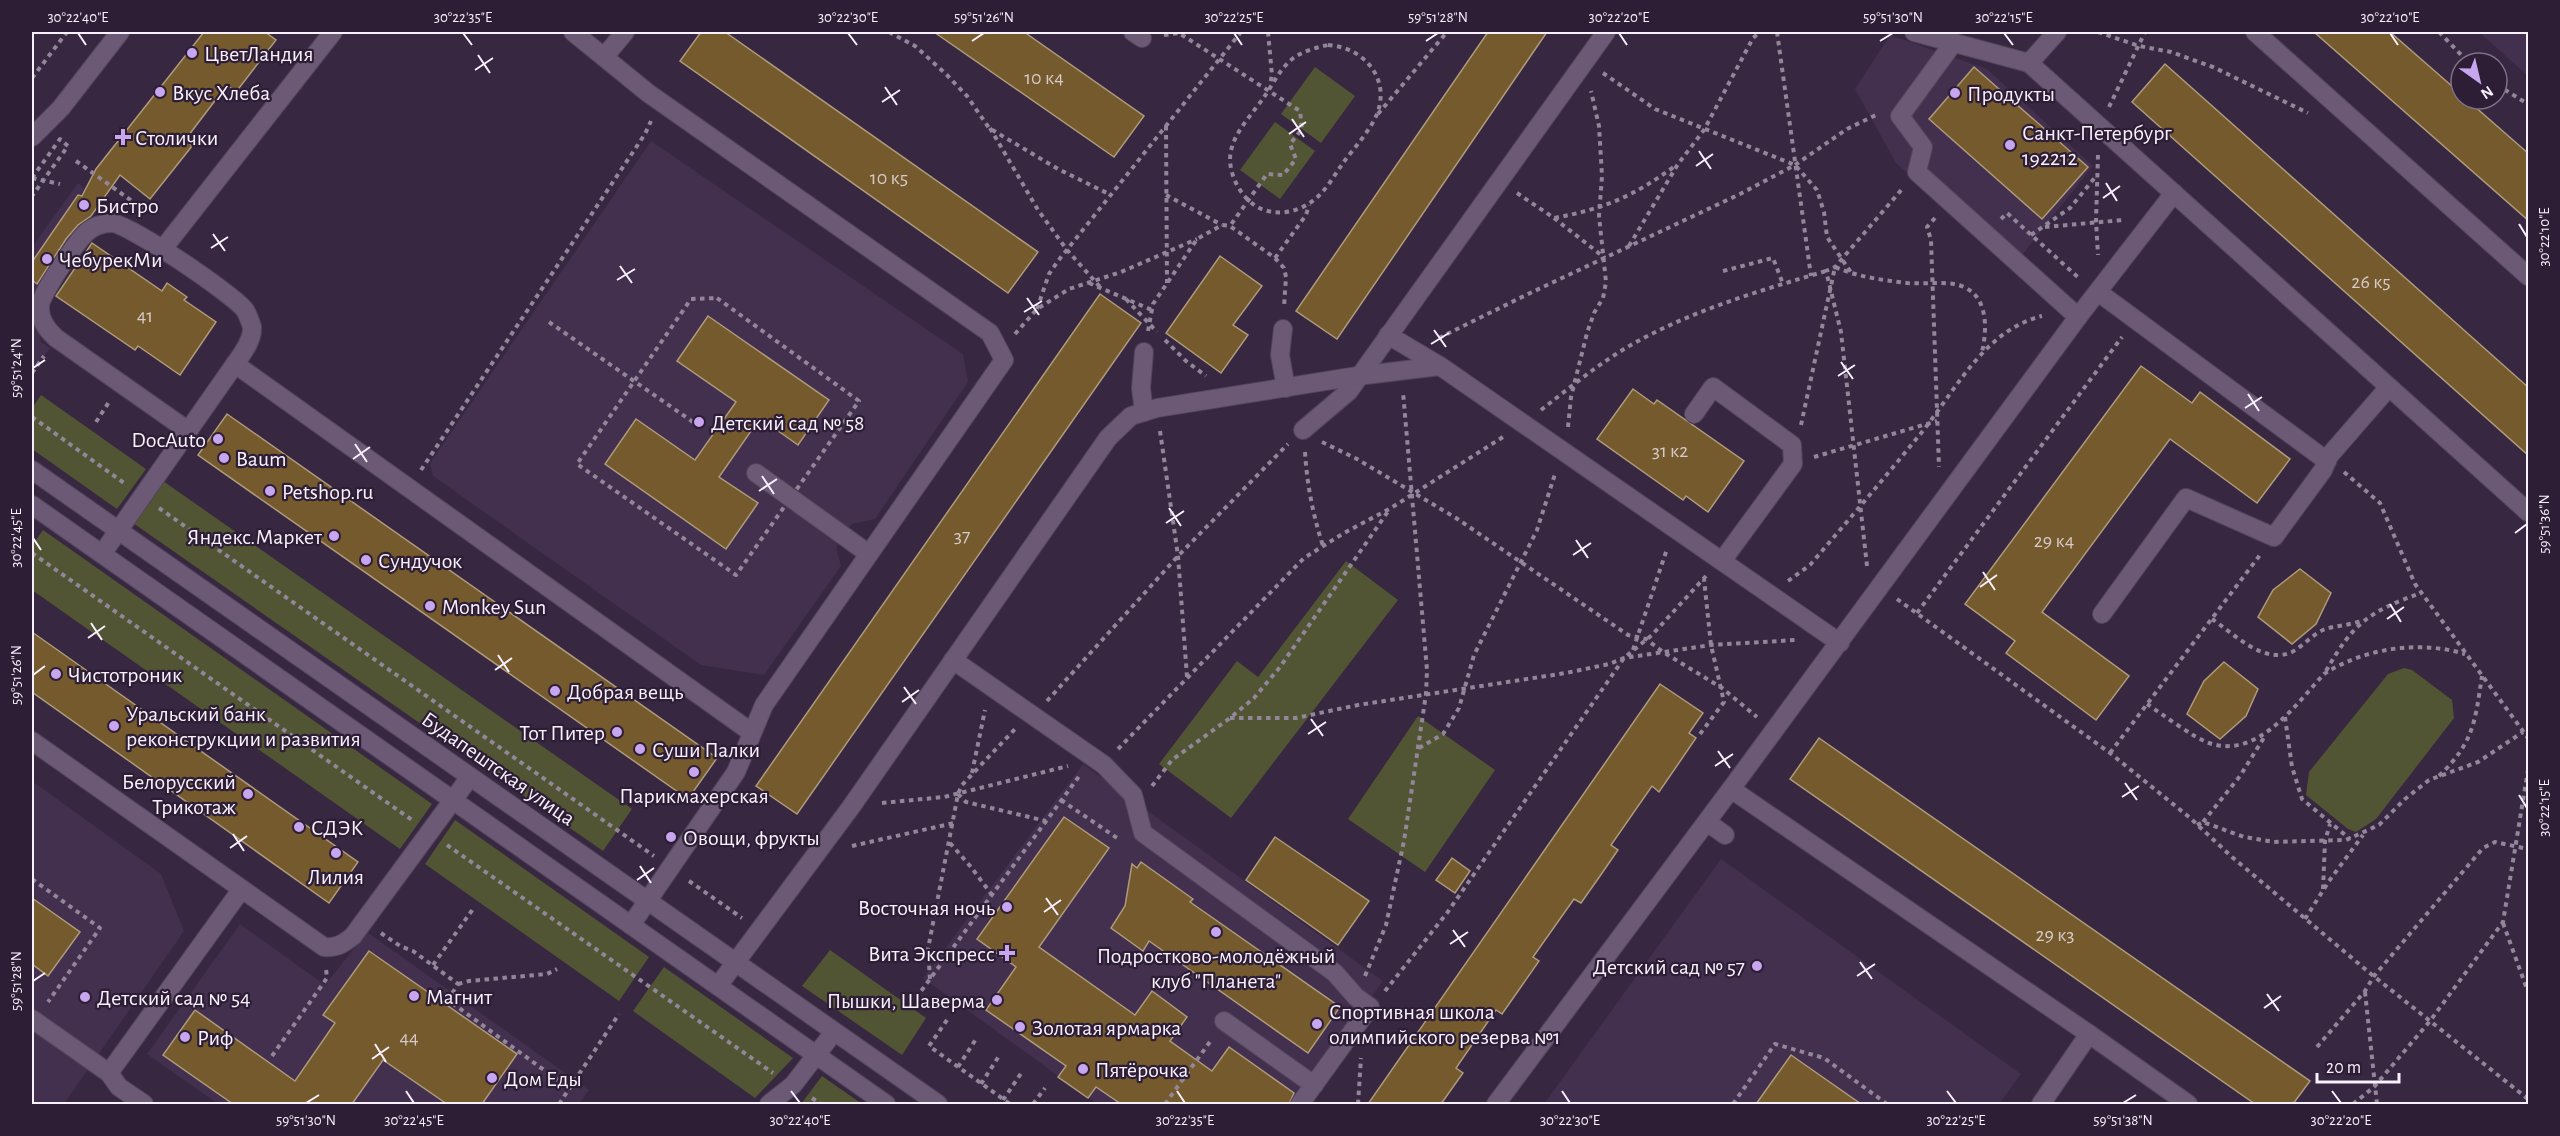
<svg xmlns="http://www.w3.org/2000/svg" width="2560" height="1136" viewBox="0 0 2560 1136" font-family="'Alegreya Sans',sans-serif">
<rect width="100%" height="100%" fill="#372740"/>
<g fill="#432f4e">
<path d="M2479 32H2528V76Z"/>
<path d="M1890 35 1987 69 2093 166 2011 269 1896 163 1855 89Z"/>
<path d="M651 141 963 354 968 382 875 519 852 524 844 535 836 547 841 566 764 675 701 665 433 476 430 463Z"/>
<path d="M78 183 100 201 32 299 41 342 50 348 33 369 32 368V247Z"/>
<path d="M1083 764 1383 981 1293 1104H1097L923 978Z"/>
<path d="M32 781 161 874 184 931 64 1104H32Z"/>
<path d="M1721 859 2021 1074 1999 1104H1544Z"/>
<path d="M240 924 325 985 367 932 589 1090 579 1104H218L147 1054Z"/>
</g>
<g fill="#525533">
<path d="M1315 67 1355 96 1321 143 1281 114Z"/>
<path d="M1275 122 1315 151 1280 199 1240 170Z"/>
<path d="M41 395 146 469 117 509 32 449V408Z"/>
<path d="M163 481 632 809 603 851 133 523Z"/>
<path d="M43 530 432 804 400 849 32 590V546Z"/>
<path d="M1346 561 1398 600 1231 818 1159 764 1237 661 1258 677Z"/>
<path d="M2404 668 2412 670 2452 700 2454 718 2376 819 2356 832 2348 829 2306 795 2309 772 2388 674Z"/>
<path d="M1418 716 1495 770 1425 872 1348 819Z"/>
<path d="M455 820 649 957 619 1001 425 864Z"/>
<path d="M830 950 926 1018 902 1055 802 986Z"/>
<path d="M664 967 793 1058 755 1098 633 1011Z"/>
<path d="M822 1076 862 1104H801Z"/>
</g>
<g fill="#745a2d" stroke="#ae9b7c" stroke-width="1.5">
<path d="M204 32H265L276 40 236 92 227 85 185 140 192 146 150 199 120 175 91 216 78 225 66 239 37 284 32 280V262L78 195 82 196 96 169Z"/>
<path d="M701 32H725L1038 252 1008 293 680 61Z"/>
<path d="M934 32H1024L1144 116 1114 157Z"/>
<path d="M1488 32H1547L1337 339 1296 311Z"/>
<path d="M2314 32H2390L2461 94V99H2466L2529 154V221Z"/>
<path d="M2165 64 2529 388V456L2132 102Z"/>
<path d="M1974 67 2088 167 2042 219 1929 119Z"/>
<path d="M92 243 162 291 167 283 187 297 184 300 216 322 180 375 138 346 135 350 56 296Z"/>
<path d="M1220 256 1262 286 1233 325 1248 335 1221 373 1166 333Z"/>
<path d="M1100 294 1141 323 797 814 756 786Z"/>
<path d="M708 316 829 400 798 445 760 418 719 477 758 503 726 549 605 464 636 419 695 460 736 402 677 361Z"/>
<path d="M2141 366 2192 403 2200 392 2290 459 2257 503 2170 439 2042 612 2129 676 2096 720 2006 653 2015 641 1965 604Z"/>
<path d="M1633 389 1654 404 1657 400 1744 461 1708 512 1686 496 1683 500 1597 439Z"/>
<path d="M227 414 717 758 688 799 198 455Z"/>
<path d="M2300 569 2331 593 2316 624 2292 644 2258 617 2273 590Z"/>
<path d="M32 632 358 862 329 903 32 692Z"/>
<path d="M2224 662 2258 689 2246 716 2220 739 2187 714 2204 681Z"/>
<path d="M1660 684 1703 713 1689 733 1696 738 1659 792 1652 786 1611 845 1618 850 1600 876 1581 903 1574 899 1533 957 1539 961 1502 1014 1496 1010 1456 1068 1463 1073 1441 1104H1368Z"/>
<path d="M1819 738 2310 1081 2293 1104H2255L1790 779Z"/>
<path d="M1064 817 1109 848 1039 947 1135 1015 1152 991 1187 1017 1170 1041 1212 1071 1229 1047 1294 1093 1289 1104H1121L1096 1087 1088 1098 1058 1077 1066 1066 986 1010 1016 967 977 939Z"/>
<path d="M1275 837 1369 901 1338 945 1246 880Z"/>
<path d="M1452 858 1470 871 1455 893 1436 880Z"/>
<path d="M1141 862 1193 899 1190 902 1340 1007 1308 1053 1149 941 1143 951 1111 928 1125 906 1132 864 1137 868Z"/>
<path d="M32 898 80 932 48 976 32 964Z"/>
<path d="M369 951 517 1054 482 1104H447L383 1060 352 1104H233L163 1055 195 1010 295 1081 335 1023 323 1015Z"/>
<path d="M1791 1055 1861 1104H1756Z"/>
</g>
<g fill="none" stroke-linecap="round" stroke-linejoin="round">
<g stroke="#52455a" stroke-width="20">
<g id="minor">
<path d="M573 32 648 93 990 333 1004 360 764 705 736 772 631 925"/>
<path d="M1133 32 1142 38"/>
<path d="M1914 32 2029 63 2528 512"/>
<path d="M2255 32 2528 276"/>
<path d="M1954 42 1900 116 1923 147 1917 172 2078 317"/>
<path d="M604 57 625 32"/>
<path d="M2029 63 2057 32"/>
<path d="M32 137 61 108 120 32"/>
<path d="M162 250 333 32"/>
<path d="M2098 292 2327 461"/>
<path d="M1283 329 1280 355 1286 388"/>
<path d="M1388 335 1440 366 1840 643"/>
<path d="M235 364 751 732"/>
<path d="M1144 412 1141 388 1144 352"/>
<path d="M1694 414 1713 387 1792 445 1793 464 1722 561"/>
<path d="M1303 430 1349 391 1606 32"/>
<path d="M32 470 938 1104"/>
<path d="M756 473 869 554"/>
<path d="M32 505 886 1104"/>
<path d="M102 554 235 364C242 354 253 340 252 327 251 323 247 313 245 310 234 295 127 222 111 223 102 223 92 227 86 233 77 241 40 295 40 306 39 319 47 330 56 338L187 430"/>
<path d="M2102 614 2186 498 2274 537 2323 470 2329 456 2389 387"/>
<path d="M953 660 1104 765 1133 795 1143 833 1335 973 1356 997 1370 1007 1300 1104"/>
<path d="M32 741 324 947C337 948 343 944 353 936L470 777"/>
<path d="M1707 822 1725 835"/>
<path d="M718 986 851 807 1108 438 1131 416 1157 408 1357 376 1440 366"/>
<path d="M32 1019 109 1073"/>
<path d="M1224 1021 1314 1085"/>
<path d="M2089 1034 2188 1104"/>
<path d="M144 1104 119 1087 109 1073 241 890"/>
<path d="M769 1104 793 1085 834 1032"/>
<path d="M1496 1104 1731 789"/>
<path d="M2041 1104 2089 1034 1731 789 2078 317 2174 193"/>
</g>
</g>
<g stroke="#928699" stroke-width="4" stroke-dasharray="4.5 4.5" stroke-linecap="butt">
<path d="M889 32 915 46 946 74 967 96 989 128 1058 169 1111 195"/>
<path d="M1268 32 1272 75 1270 85"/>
<path d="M1777 32 1811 276"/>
<path d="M2098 32 2139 46 2171 52 2213 67 2308 113"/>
<path d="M2439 32 2469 63"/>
<path d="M1164 35 1179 33 1300 111 1302 129 1290 144 1296 159 1283 175 1267 174 1230 226"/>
<path d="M1328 45C1363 47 1391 78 1377 114 1370 131 1354 148 1343 163 1333 177 1324 195 1308 204 1296 212 1279 215 1264 210 1242 203 1224 170 1232 147 1237 129 1254 112 1264 97 1272 86 1280 69 1291 60 1302 51 1315 48 1328 45Z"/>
<path d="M1603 73 1655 109 1795 165 1817 190 1824 212 1827 237 1852 274"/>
<path d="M32 78 67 32"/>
<path d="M2497 85 2528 104"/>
<path d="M2109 107 2145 32"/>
<path d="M1378 114 1447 32"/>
<path d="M1166 126 1167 283"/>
<path d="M990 128 1038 210 1067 250 1101 288"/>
<path d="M2098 155 2096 221 2098 255"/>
<path d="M76 161 143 209"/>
<path d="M32 178 60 184"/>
<path d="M1517 193 1554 218C1604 209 1634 196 1675 166"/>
<path d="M1166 195 1222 225"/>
<path d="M1554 218 1605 258"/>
<path d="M1935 218 1927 227 1931 240 1939 467"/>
<path d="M2001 219 2007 213 2080 279"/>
<path d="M2045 227 2123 220"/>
<path d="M2031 235 2070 208 2097 175"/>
<path d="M1629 246 1678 164 1704 130 1753 38 1760 32"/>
<path d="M1275 258 1306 215 1309 205"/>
<path d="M1723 271 1773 258 1783 284"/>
<path d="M1089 283 1152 310"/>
<path d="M717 298 859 401 736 575 577 464 691 299Z"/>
<path d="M1126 299 1157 332"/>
<path d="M1037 309 1049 274 1058 261 1241 32"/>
<path d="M549 322 693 422"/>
<path d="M1148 331 1153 304 1197 239 1222 225 1230 226 1275 258 1284 268 1286 277 1284 307"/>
<path d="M1015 334 1037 309 1069 289 1121 272 1197 239"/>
<path d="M1439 338 1526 295 1740 194 1795 165 1847 129 1878 114"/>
<path d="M1165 340 1186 361 1206 376"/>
<path d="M32 373 44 356"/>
<path d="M1541 410C1572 386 1603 360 1638 341 1697 309 1762 290 1826 271"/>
<path d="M32 417 124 483"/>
<path d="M96 422 109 402"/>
<path d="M1801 425 1835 267C1858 277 1882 280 1907 283 1923 284 1939 282 1954 284 1988 290 1988 326 1982 352"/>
<path d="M1568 427 1571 397 1587 333 1594 313 1603 298 1606 282 1599 216 1602 176 1599 126 1591 91"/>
<path d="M1160 431 1178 556 1187 677"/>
<path d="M1322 442 1357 459 1456 518 1628 635 1646 639 1663 652 1722 688 1757 717"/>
<path d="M1305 452C1307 485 1313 515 1323 546"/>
<path d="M1814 457 1937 421"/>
<path d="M421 470 645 134 651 121"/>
<path d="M2344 472 2380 503 2415 584 2528 738"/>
<path d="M159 508 654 856"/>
<path d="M32 553 412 820"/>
<path d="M1867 566 1841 332 1826 271 1835 267 1903 188"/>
<path d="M1788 581 1810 565C1846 523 1882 481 1917 438 1955 393 1982 331 2042 316"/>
<path d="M1897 599 2110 753 2189 817 2232 857 2371 974 2528 1099"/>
<path d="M1917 613 2122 337"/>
<path d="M2212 619C2234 634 2264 665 2292 652 2303 646 2312 635 2323 630 2335 625 2349 626 2363 620"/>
<path d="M1633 650 1667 549"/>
<path d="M2326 671C2353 623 2370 611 2421 593"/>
<path d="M1047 701 1178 556 1288 444"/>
<path d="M2147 704C2162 714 2194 738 2209 743 2258 760 2296 704 2324 674 2365 648 2419 640 2465 654"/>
<path d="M2285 717 2292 767 2302 799 2350 839"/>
<path d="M1230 718H1296L1358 705 1566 673 1609 664 1624 658 1711 645 1796 640"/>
<path d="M1700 734 1724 702 1711 645 1704 579"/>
<path d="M1419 748 1443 734 1459 708 1474 655 1537 530 1555 474"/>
<path d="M1118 749 1304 558 1344 533 1391 508 1503 437"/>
<path d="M2110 753 2260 555"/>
<path d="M972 773 985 710"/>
<path d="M2439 776C2474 742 2475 722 2482 676"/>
<path d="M1152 786 1172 760 1230 718 1254 698 1280 667 1389 510"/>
<path d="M958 794 966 802 1046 821"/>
<path d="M1061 800 1120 840"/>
<path d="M882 803 944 797 1068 766"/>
<path d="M2203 822 2240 776 2265 736"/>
<path d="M2197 825 2203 822 2244 837 2274 842 2346 840 2379 825 2405 799 2429 780 2478 762 2523 732"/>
<path d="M950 843 971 867 992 895"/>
<path d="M447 845 773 1073"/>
<path d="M852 846 954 823"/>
<path d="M32 879 100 928 48 1002"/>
<path d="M689 881 742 918"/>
<path d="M2323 889 2325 841 2330 824"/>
<path d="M2305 919 2329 881 2363 835"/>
<path d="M2503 923 2528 992"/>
<path d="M381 933 400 946 413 951 458 984 448 1000 570 1089"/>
<path d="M433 965 473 909"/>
<path d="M1365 976 1386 925 1404 841 1426 694 1427 670 1403 392"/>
<path d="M930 979 928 949 958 794 962 785 1015 729"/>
<path d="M458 984 469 981 547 974 557 969"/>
<path d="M1385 991 1447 913 1624 658 1652 635 1706 576"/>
<path d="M2365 992 2377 1104"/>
<path d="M916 998 1080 775"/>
<path d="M947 1020 929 1046 1010 1104"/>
<path d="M2317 1047 2365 991 2374 976 2483 848 2495 842 2528 849"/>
<path d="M272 1056 327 978 326 969"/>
<path d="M958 1067 976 1039"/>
<path d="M981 1084 999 1056"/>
<path d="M812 1098 821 1104"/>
<path d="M1003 1100 1022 1072"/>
<path d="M559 1104 619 1014"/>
<path d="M1033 1104 1045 1088"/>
<path d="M1165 1104 1212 1039"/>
<path d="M1358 1104 1361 1058"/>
<path d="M1733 1104 1775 1044 1824 1058 1887 1104"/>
<path d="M2353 1104 2374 1087 2430 1021 2503 922 2528 770"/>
</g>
<use href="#minor" stroke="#6b5975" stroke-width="18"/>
<path stroke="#928699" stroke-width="4" stroke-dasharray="4.5 4.5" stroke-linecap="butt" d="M32 178 60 139 68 146 32 196"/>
</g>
<path fill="none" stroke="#f8f0fd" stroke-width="2" d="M78 33 86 45M463 33 472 45M848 33 857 45M1234 33 1242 45M1619 33 1627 45M2004 33 2013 45M2390 33 2398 45M972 41 984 33M1426 41 1438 33M1880 41 1893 33M478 55 490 73M475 70 493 58M885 87 897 105M882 102 900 90M1292 119 1304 137M1289 134 1306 122M1699 151 1711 169M1696 166 1713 154M2106 183 2117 201M2103 198 2120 186M2519 224 2527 237M213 234 225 251M211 248 228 237M620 266 632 283M617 280 635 269M1027 298 1039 315M1024 312 1042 301M1434 330 1446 347M1431 344 1449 333M1841 362 1853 379M33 368 45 360M1838 376 1855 365M2248 394 2259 411M2245 408 2262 397M355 444 367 462M353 459 370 447M762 476 774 494M759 491 777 479M1169 508 1181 526M1166 523 1184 511M2515 533 2527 524M33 538 41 550M1576 540 1588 558M1573 555 1591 543M1983 572 1995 590M1980 587 1997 575M2390 604 2401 622M2387 619 2404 607M91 623 102 640M88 638 105 626M498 655 509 672M495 670 512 658M33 675 45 666M904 687 916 704M902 702 919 690M1311 719 1323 736M1308 734 1326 722M1718 751 1730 768M1715 766 1733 754M2125 783 2137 800M2519 795 2527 808M2122 797 2139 786M233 834 244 851M230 848 247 836M640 866 651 883M637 880 654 868M1046 898 1058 915M1044 912 1061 900M1453 930 1465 947M1450 944 1468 932M1860 962 1872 979M1857 976 1875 964M33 981 45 973M2267 994 2279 1011M2264 1008 2281 996M375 1044 386 1062M372 1059 389 1047M406 1091 414 1103M791 1091 800 1103M1177 1091 1185 1103M1562 1091 1570 1103M1947 1091 1956 1103M2332 1091 2341 1103M306 1103 319 1095M2123 1103 2136 1095"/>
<g fill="#c8a6ef" stroke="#2d1d35" stroke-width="2">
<circle cx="192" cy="53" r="6"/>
<circle cx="160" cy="92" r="6"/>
<circle cx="1955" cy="93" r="6"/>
<path d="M120 128h6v6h6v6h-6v6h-6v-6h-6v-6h6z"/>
<circle cx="2010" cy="145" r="6"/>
<circle cx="84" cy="205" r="6"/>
<circle cx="47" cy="259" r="6"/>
<circle cx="699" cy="422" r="6"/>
<circle cx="218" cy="439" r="6"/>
<circle cx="224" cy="458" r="6"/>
<circle cx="270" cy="491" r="6"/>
<circle cx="334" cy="536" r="6"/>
<circle cx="366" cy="560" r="6"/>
<circle cx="430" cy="606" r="6"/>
<circle cx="56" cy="674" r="6"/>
<circle cx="555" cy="691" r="6"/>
<circle cx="114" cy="726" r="6"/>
<circle cx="617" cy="732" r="6"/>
<circle cx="640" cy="749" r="6"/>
<circle cx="694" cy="772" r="6"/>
<circle cx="248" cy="794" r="6"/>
<circle cx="299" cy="827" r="6"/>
<circle cx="671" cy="837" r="6"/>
<circle cx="336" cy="853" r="6"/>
<circle cx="1007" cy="907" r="6"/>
<circle cx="1216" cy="932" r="6"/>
<path d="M1004 944h6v6h6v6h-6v6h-6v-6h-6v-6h6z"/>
<circle cx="1757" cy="966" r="6"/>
<circle cx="414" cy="996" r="6"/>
<circle cx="85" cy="997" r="6"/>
<circle cx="997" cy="1000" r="6"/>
<circle cx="1317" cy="1024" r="6"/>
<circle cx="1020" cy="1027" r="6"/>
<circle cx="185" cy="1037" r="6"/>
<circle cx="1083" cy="1069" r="6"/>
<circle cx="492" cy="1078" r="6"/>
</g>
<g text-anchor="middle" stroke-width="4.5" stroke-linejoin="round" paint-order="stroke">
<g font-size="20" fill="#d7cac9">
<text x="1044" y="84">10 к4</text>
<text x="889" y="184">10 к5</text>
<text x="2371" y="288">26 к5</text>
<text x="145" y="322">41</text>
<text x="1670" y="457">31 к2</text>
<text x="962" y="542">37</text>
<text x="2054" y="547">29 к4</text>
<text x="2055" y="941">29 к3</text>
<text x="409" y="1044">44</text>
</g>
<g font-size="22" fill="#f8f0fd" stroke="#2d1d35" text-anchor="start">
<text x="204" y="61">ЦветЛандия</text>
<text x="172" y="100">Вкус Хлеба</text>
<text x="1967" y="101">Продукты</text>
<text x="2022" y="140">Санкт-Петербург<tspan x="2022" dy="25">192212</tspan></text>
<text x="135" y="145">Столички</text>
<text x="96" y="213">Бистро</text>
<text x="59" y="267">ЧебурекМи</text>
<text x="711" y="430">Детский сад № 58</text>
<text x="206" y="447" text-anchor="end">DocAuto</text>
<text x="236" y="466">Baum</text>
<text x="282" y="499">Petshop.ru</text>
<text x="322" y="544" text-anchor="end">Яндекс.Маркет</text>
<text x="378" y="568">Сундучок</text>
<text x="442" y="614">Monkey Sun</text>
<text x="68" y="682">Чистотроник</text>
<text x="567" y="699">Добрая вещь</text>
<text x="126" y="721">Уральский банк<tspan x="126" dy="25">реконструкции и развития</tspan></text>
<text x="605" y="740" text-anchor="end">Тот Питер</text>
<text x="652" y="757">Суши Палки</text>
<text x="236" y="789" text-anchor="end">Белорусский<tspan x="236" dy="25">Трикотаж</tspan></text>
<text x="694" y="803" text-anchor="middle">Парикмахерская</text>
<text x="311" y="835">СДЭК</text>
<text x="683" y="845">Овощи, фрукты</text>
<text x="336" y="884" text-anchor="middle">Лилия</text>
<text x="995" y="915" text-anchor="end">Восточная ночь</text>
<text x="995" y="961" text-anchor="end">Вита Экспресс</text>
<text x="1216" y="963" text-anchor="middle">Подростково-молодёжный<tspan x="1216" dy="25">клуб "Планета"</tspan></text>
<text x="1745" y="974" text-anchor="end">Детский сад № 57</text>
<text x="426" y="1004">Магнит</text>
<text x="97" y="1005">Детский сад № 54</text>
<text x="985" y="1008" text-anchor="end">Пышки, Шаверма</text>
<text x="1329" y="1019">Спортивная школа<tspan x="1329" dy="25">олимпийского резерва №1</tspan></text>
<text x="1032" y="1035">Золотая ярмарка</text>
<text x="197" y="1045">Риф</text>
<text x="1095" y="1077">Пятёрочка</text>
<text x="504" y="1086">Дом Еды</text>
</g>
<g font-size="22" fill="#f8f0fd" stroke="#2d1d35">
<text transform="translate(499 768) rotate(35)" y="8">Будапештская улица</text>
</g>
</g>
<rect width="2560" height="1136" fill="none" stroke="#2d1d35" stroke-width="66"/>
<g transform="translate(2479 81) rotate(146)"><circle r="28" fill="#2d1d35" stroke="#7e7185" stroke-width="1.5"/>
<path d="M0-4.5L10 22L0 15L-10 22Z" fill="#c8a6ef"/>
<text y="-9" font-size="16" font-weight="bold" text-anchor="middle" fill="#f8f0fd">N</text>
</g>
<path d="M2317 1073v9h82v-9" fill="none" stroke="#f8f0fd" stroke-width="3"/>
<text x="2326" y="1073" font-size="18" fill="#f8f0fd" stroke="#2d1d35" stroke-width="4.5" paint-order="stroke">20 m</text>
<rect x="33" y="33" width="2494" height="1070" fill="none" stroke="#f8f0fd" stroke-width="2"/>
<g font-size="15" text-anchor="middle" fill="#f8f0fd">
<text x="78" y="22">30°22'40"E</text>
<text x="463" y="22">30°22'35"E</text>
<text x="848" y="22">30°22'30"E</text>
<text x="984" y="22">59°51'26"N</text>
<text x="1234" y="22">30°22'25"E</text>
<text x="1438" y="22">59°51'28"N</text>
<text x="1619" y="22">30°22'20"E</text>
<text x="1893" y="22">59°51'30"N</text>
<text x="2004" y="22">30°22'15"E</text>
<text x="2390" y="22">30°22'10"E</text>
<text transform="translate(2544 237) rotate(-90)" y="5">30°22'10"E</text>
<text transform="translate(16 368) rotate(-90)" y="5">59°51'24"N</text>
<text transform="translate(2544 524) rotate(-90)" y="5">59°51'36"N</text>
<text transform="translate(16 538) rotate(-90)" y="5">30°22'45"E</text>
<text transform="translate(16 675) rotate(-90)" y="5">59°51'26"N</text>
<text transform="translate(2544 808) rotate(-90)" y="5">30°22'15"E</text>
<text transform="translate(16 981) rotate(-90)" y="5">59°51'28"N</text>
<text x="306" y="1125">59°51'30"N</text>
<text x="414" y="1125">30°22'45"E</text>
<text x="800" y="1125">30°22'40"E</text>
<text x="1185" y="1125">30°22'35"E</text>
<text x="1570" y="1125">30°22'30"E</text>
<text x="1956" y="1125">30°22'25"E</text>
<text x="2123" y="1125">59°51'38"N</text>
<text x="2341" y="1125">30°22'20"E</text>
</g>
</svg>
